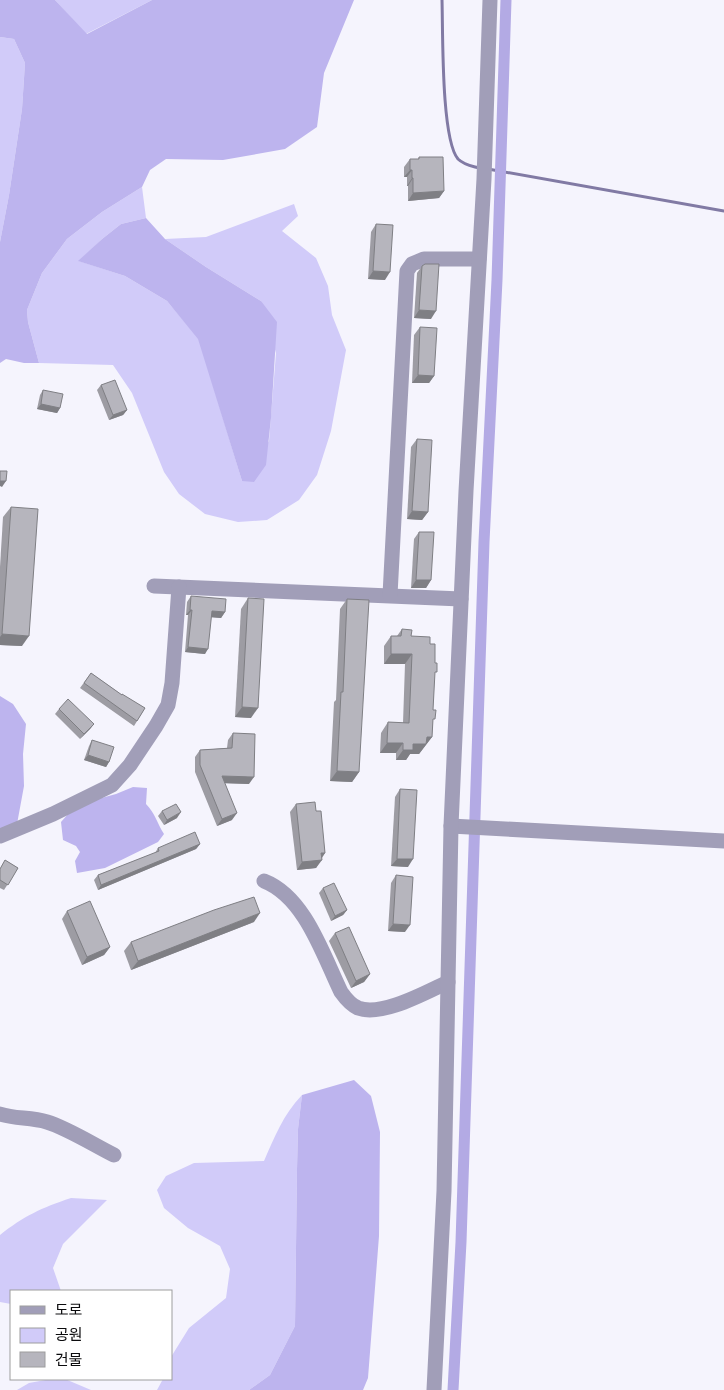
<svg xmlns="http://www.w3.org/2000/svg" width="724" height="1390" viewBox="0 0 724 1390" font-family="Barlow,'Noto Sans KR',sans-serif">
<rect width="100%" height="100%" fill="#f5f4fd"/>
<g fill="#d1cbf9">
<path d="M55 0H152L86 34Z"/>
<path d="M0 37 14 39 25 63 22 109 9 195 0 242Z"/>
<path d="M142 187 146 218 121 224 102 239 79 261 125 276 167 301 199 339 242 481 269 441 276 353 261 301 206 267 165 239 206 237 294 204 298 216 282 231 316 258 328 286 332 315 346 350 331 431 317 475 299 500 267 520 238 522 205 514 179 494 164 472 132 393 113 365 39 363 28 322 27 310 42 273 67 239 102 212Z"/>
<path d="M302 1095 298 1129 297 1169 295 1326 270 1375 249 1390H157L163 1379H171V1357L189 1328 226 1298 230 1269 220 1246 188 1228 164 1208 157 1190 166 1176 194 1163 264 1161C275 1136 283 1115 302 1095Z"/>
<path d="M71 1198 107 1200 63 1244 53 1268 61 1291H11V1304L0 1302V1235C24 1216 41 1208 71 1198Z"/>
<path d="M51 1379H65L91 1390H17L29 1383Z"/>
</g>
<g fill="#bdb4ee">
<path d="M0 0H55L87 34 152 0H354L324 73 317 127 285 149 223 160 166 159 150 170 142 187 102 212 67 239 42 273 27 310 28 322 39 363H24L6 359 0 363V242L9 195 22 109 25 63 14 39 0 37Z"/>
<path d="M146 218 165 239 206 267 261 301 277 322 271 418 266 465 254 482 242 481 198 339 167 301 125 276 78 261 102 239 121 224Z"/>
<path d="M0 696 13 704 26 724 23 754 24 786 17 824 0 832Z"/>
<path d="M133 787 147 788 146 804C155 813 157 823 164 834L158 842 105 868 77 873 75 861 80 852 76 846 63 840 61 822 76 805 116 794Z"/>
<path d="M354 1080 371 1096 380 1132 379 1236 368 1378 363 1390H249L270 1375 295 1326 297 1169 298 1129 302 1095Z"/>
</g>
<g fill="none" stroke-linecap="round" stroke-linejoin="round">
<g stroke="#817aa4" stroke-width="3">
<path d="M442 0C443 31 441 139 458 159 464 165 472 166 479 168"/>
<path d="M488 169 724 211"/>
</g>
<path stroke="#b3aae4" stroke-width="11" d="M453 1390 461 1242 484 542 497 280 506 0"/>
<g stroke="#a19eb8" stroke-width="15">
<path d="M154 586 461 599"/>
<path d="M390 595 407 271 412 264 424 259H479"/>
<path d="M451 826 724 841"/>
<path d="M0 836 53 814 112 785 130 765 156 726 168 705 172 683 179 587"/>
<path d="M264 881C305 897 323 955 341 992 346 999 351 1005 358 1008 382 1017 426 992 448 982"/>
<path d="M0 1114C15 1119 31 1117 47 1122 67 1128 94 1145 114 1155"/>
<path d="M434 1390 444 1191 451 826 466 491 484 179 490 0"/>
</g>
</g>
<g fill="#9d9ca3">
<path d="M419 157 444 191 439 198 408 201V186H407V177H404V167L410 159H418Z"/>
<path d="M376 224 385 280 368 279 371 232Z"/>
<path d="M422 266 431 319 414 318 417 273Z"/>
<path d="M420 327 434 376 429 383H412L414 335Z"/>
<path d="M101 385 127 410 123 415 109 420 97 390Z"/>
<path d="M43 390 60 408 57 413 37 409 40 395Z"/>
<path d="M417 439 428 512 422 520 407 519 411 447Z"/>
<path d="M11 507 22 646 0 645V567L3 517Z"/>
<path d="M419 532 431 580 426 588H411L414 539Z"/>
<path d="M191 596 225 612 221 618 211 617 205 654 185 652 188 615H186L187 602Z"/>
<path d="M248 598 251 718 235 717 241 609Z"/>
<path d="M347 599 359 772 352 782 330 781 334 702 336 700 340 609Z"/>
<path d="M402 629 411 636 430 644 434 675 432 737 419 754H410L406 760H396V753H380L381 733 388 722 403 723 405 664H384V646L391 636H397Z"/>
<path d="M91 673 122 695 145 708 134 726 80 688Z"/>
<path d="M59 709 94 724 90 729 80 739 55 714Z"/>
<path d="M233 733 249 784 225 783 232 820 217 826 195 772V757L200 750 227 748 228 740Z"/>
<path d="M92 740 109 762 106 767 84 760 89 746Z"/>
<path d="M400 789 408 867 391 866 395 797Z"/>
<path d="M296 804 316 811 325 853 316 868 297 870 290 812Z"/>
<path d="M162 811 177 818 164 825 158 816Z"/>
<path d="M200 844 196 849 98 890 94 880 98 875 155 853 158 848Z"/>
<path d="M5 860 18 868 4 890 0 888V869Z"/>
<path d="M396 875 405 932 388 931 391 883Z"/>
<path d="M323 888 347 910 343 915 331 921 319 893Z"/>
<path d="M67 911 110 947 104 955 82 965 62 919Z"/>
<path d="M254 922 131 970 124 951 131 942Z"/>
<path d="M335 933 370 974 364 982 351 988 329 941Z"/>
</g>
<g fill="#7f7f84">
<path d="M410 170H412L407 177H404Z"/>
<path d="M412 178H413L408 186H407Z"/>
<path d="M444 191 439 198 408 201 413 193Z"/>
<path d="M373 271 390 272 385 280 368 279Z"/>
<path d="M419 310 436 311 431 319 414 318Z"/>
<path d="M418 375 434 376 429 383H412Z"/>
<path d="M41 404 60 408 57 413 37 409Z"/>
<path d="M127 410 123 415 109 420 113 415Z"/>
<path d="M0 481H6L2 487 0 486Z"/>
<path d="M412 511 428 512 422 520 407 519Z"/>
<path d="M416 580H431L426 588H411Z"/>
<path d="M190 610H192L188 615H186Z"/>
<path d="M212 611 225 612 221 618 208 617Z"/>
<path d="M2 634 29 636 22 646 0 645V637Z"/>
<path d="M188 647 208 649 205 654 185 652Z"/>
<path d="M391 654H412L405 664H384Z"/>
<path d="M242 707 258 708 251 718 235 717Z"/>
<path d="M94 724 90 729 80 739 84 734Z"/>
<path d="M427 737H432L419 754H410L406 760H396L403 750 413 744Z"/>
<path d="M387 743H403L396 753H380Z"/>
<path d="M88 755 109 762 106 767 84 760Z"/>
<path d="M337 771 359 772 352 782 330 781Z"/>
<path d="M222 776 254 777 249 784 217 783Z"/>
<path d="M181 812 177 818 164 825 167 820Z"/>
<path d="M237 813 232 820 217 826 222 819Z"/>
<path d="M200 844 196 849 98 890 101 885Z"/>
<path d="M321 853H325L320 860H322L316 868 297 870 302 862Z"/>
<path d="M397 859H413L408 867 391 866Z"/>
<path d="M347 910 343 915 331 921 335 916Z"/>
<path d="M260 913 254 922 131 970 138 961Z"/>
<path d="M393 924 410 925 405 932 388 931Z"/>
<path d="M110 947 104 955 82 965 87 957Z"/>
<path d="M370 974 364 982 351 988 356 981Z"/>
</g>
<g fill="#b6b5bd" stroke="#7f7f84">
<path d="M419 157H443L444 191 413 193V178H412V170H410V159H419Z"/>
<path d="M376 224 393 225 390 272 373 271Z"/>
<path d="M425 264H439L436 311 419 310 422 266Z"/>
<path d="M420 327 437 328 434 376 418 375Z"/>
<path d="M115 380 127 410 113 415 101 385Z"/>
<path d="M43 390 63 394 60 408 41 404Z"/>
<path d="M417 439 432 440 428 512 412 511Z"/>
<path d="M0 471H7L6 481H0Z"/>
<path d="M11 507 38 509 29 636 2 634Z"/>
<path d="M419 532H434L431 580H416Z"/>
<path d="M191 596 226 599 225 612 212 611 208 649 188 647 192 610H190Z"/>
<path d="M248 598 264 599 258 708 242 707Z"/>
<path d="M347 599 369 600 359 772 337 771 341 692H343Z"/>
<path d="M402 629 412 630 411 636 430 637V644H435V663H437V672H435L433 710H436L435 719H433L432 737H427L426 744H413V750H403V743H387L388 722 409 723 412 654H391V636H401Z"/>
<path d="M91 673 122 695V694L145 708 137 721 84 683Z"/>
<path d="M68 699 94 724 84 734 59 709Z"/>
<path d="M233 733 255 734 254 777 222 776 237 813 222 819 200 765V750L232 748Z"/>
<path d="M92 740 114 747 109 762 88 755Z"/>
<path d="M400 789 417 790 413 859H397Z"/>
<path d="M315 802 316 811H321L325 853H321L322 860 302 862 296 804Z"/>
<path d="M176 804 181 812 167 820 162 811Z"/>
<path d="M195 832 200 844 101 885 98 875 159 851 158 848Z"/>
<path d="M5 860 18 868 8 885 0 880V869Z"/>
<path d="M396 875 413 877 410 925 393 924Z"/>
<path d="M334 883 347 910 335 916 323 888Z"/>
<path d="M254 897 260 913 138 961 131 942 214 910Z"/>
<path d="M90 901 110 947 87 957 67 911Z"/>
<path d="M349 927 370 974 356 981 335 933Z"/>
</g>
<rect x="10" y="1290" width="162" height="90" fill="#ffffff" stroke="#9d9d9e"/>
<rect x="20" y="1306" width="25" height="8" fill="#a19eb8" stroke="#9d9d9e"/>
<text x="55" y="1315" font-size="15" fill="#0b0b0d">도로</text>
<rect x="20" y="1328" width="25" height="15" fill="#d1cbf9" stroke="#9d9d9e"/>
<text x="55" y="1340" font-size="15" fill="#0b0b0d">공원</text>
<rect x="20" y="1352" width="25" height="15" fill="#b6b5bd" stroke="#9d9d9e"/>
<text x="55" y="1365" font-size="15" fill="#0b0b0d">건물</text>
</svg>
